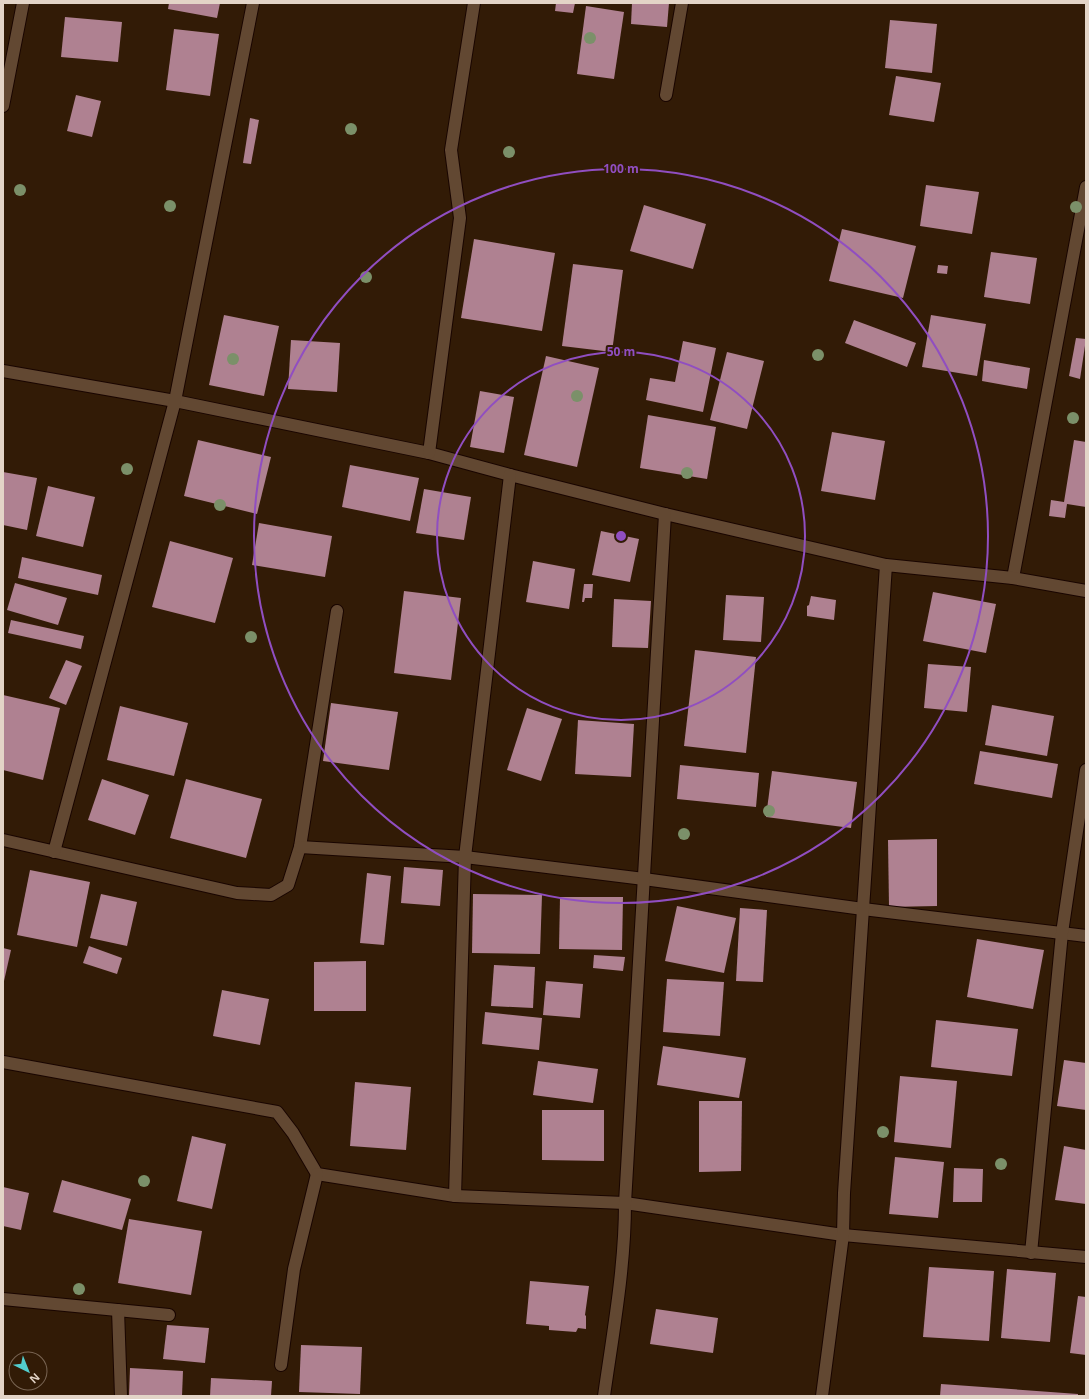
<svg xmlns="http://www.w3.org/2000/svg" width="1089" height="1399" viewBox="0 0 1089 1399" font-family="'Open Sans',sans-serif">
<rect width="100%" height="100%" fill="#321b06"/>
<g fill="#af8191">
<path d="M169 3H220L217 18 168 9Z"/>
<path d="M556 3H575L573 13 555 11Z"/>
<path d="M632 3H669L667 27 631 24Z"/>
<path d="M586 6 624 12 614 79 577 74Z"/>
<path d="M65 17 122 22 118 62 61 57Z"/>
<path d="M890 20 937 24 932 73 885 68Z"/>
<path d="M174 29 219 34 210 96 166 90Z"/>
<path d="M896 76 941 83 934 122 889 115Z"/>
<path d="M76 95 101 101 92 137 67 131Z"/>
<path d="M250 118 259 120 251 164 243 163Z"/>
<path d="M926 185 979 192 972 234 920 226Z"/>
<path d="M644 205 706 224 693 269 630 251Z"/>
<path d="M842 229 916 246 903 298 829 281Z"/>
<path d="M474 239 555 253 542 331 461 318Z"/>
<path d="M991 252 1037 258 1030 304 984 297Z"/>
<path d="M573 264 623 270 612 352 562 346Z"/>
<path d="M938 265 948 266 947 274 937 273Z"/>
<path d="M224 315 279 326 264 396 209 385Z"/>
<path d="M931 315 986 324 977 376 922 367Z"/>
<path d="M854 320 916 343 907 367 845 343Z"/>
<path d="M1076 338 1086 339 1080 379 1069 376Z"/>
<path d="M291 340 340 343 337 392 288 389Z"/>
<path d="M683 341 716 348 703 412 646 400 650 378 675 382Z"/>
<path d="M727 352 764 361 747 429 710 420Z"/>
<path d="M546 356 599 368 577 467 524 455Z"/>
<path d="M984 360 1030 368 1027 389 982 381Z"/>
<path d="M480 391 514 397 504 453 470 447Z"/>
<path d="M648 415 716 427 707 479 640 468Z"/>
<path d="M832 432 885 441 875 500 821 491Z"/>
<path d="M198 440 271 457 257 514 184 496Z"/>
<path d="M1074 440 1086 442V507L1067 504 1065 518 1049 516 1051 500 1064 502Z"/>
<path d="M350 465 419 478 410 521 342 507Z"/>
<path d="M3 472 37 478 27 530 3 525Z"/>
<path d="M48 486 95 497 83 547 36 536Z"/>
<path d="M424 489 471 497 464 540 416 533Z"/>
<path d="M259 523 332 536 325 577 252 565Z"/>
<path d="M601 531 639 539 630 582 592 575Z"/>
<path d="M170 541 233 558 215 623 152 607Z"/>
<path d="M22 557 102 575 98 595 18 578Z"/>
<path d="M533 561 575 569 569 609 526 602Z"/>
<path d="M15 583 67 598 58 625 7 610Z"/>
<path d="M584 584H593L592 598H585L584 602H582Z"/>
<path d="M404 591 461 598 451 680 394 673Z"/>
<path d="M933 592 996 604 986 653 923 641Z"/>
<path d="M726 595 764 597 761 642 723 640Z"/>
<path d="M811 596 836 600 834 620 807 616V606L809 605Z"/>
<path d="M614 599 651 601 648 648 612 647Z"/>
<path d="M11 620 84 636 81 649 8 633Z"/>
<path d="M695 650 756 657 746 753 684 746Z"/>
<path d="M66 660 82 666 66 705 49 698Z"/>
<path d="M928 664 971 667 967 712 924 708Z"/>
<path d="M3 695 60 708 43 780 3 770Z"/>
<path d="M331 703 398 712 389 770 323 761Z"/>
<path d="M992 705 1054 716 1047 756 985 745Z"/>
<path d="M120 706 188 723 174 776 107 760Z"/>
<path d="M527 708 562 719 541 781 507 770Z"/>
<path d="M578 720 634 724 631 777 575 774Z"/>
<path d="M980 751 1058 764 1052 798 974 784Z"/>
<path d="M680 765 759 773 756 807 677 799Z"/>
<path d="M772 771 857 782 851 828 766 817Z"/>
<path d="M102 779 149 795 135 835 88 820Z"/>
<path d="M186 779 262 799 246 858 170 838Z"/>
<path d="M937 839V906L889 907 888 840Z"/>
<path d="M404 867 443 870 440 906 401 903Z"/>
<path d="M30 870 90 882 77 947 17 935Z"/>
<path d="M367 873 391 876 384 945 360 943Z"/>
<path d="M101 894 137 902 127 946 90 938Z"/>
<path d="M473 894 542 895 540 954 472 953Z"/>
<path d="M560 897H623L622 950 559 949Z"/>
<path d="M677 906 736 918 724 973 665 961Z"/>
<path d="M740 908 767 910 763 982 736 981Z"/>
<path d="M977 939 1044 950 1033 1009 967 997Z"/>
<path d="M89 946 122 958 117 974 83 963Z"/>
<path d="M3 948 11 950 4 981H3Z"/>
<path d="M594 955 625 957 623 971 593 968Z"/>
<path d="M366 961V1011H314V962Z"/>
<path d="M494 965 535 967 533 1008 491 1006Z"/>
<path d="M667 979 724 982 720 1036 663 1032Z"/>
<path d="M546 981 583 984 580 1018 543 1015Z"/>
<path d="M222 990 269 999 260 1045 213 1036Z"/>
<path d="M485 1012 542 1018 539 1050 482 1044Z"/>
<path d="M936 1020 1018 1029 1012 1076 931 1067Z"/>
<path d="M663 1046 746 1058 739 1098 657 1085Z"/>
<path d="M1064 1060 1086 1063V1110L1057 1106Z"/>
<path d="M538 1061 598 1069 593 1103 533 1095Z"/>
<path d="M900 1076 957 1081 951 1148 894 1142Z"/>
<path d="M355 1082 411 1087 406 1150 350 1146Z"/>
<path d="M699 1101H742L741 1171 699 1172Z"/>
<path d="M542 1110H604V1161L542 1160Z"/>
<path d="M192 1136 226 1144 212 1209 177 1201Z"/>
<path d="M1064 1146 1086 1150V1204L1055 1200Z"/>
<path d="M895 1157 944 1162 938 1218 889 1214Z"/>
<path d="M954 1168 983 1169 982 1202H953Z"/>
<path d="M62 1180 131 1199 122 1230 53 1212Z"/>
<path d="M3 1187 29 1193 21 1230 3 1226Z"/>
<path d="M129 1219 202 1231 191 1295 118 1283Z"/>
<path d="M929 1267 994 1271 989 1341 923 1337Z"/>
<path d="M1007 1269 1056 1273 1050 1342 1001 1338Z"/>
<path d="M530 1281 589 1286 585 1315 586 1316V1329L578 1328 576 1332 549 1330V1326L526 1324Z"/>
<path d="M1078 1296 1086 1297V1355L1070 1353Z"/>
<path d="M656 1309 718 1318 713 1353 650 1344Z"/>
<path d="M167 1325 209 1328 205 1363 163 1359Z"/>
<path d="M301 1345 362 1347 360 1394 299 1392Z"/>
<path d="M130 1368 183 1371 182 1396H129Z"/>
<path d="M211 1378 272 1381 271 1396H210Z"/>
<path d="M941 1384 1078 1394V1396H940Z"/>
</g>
<g fill="none" stroke-linecap="round" stroke-linejoin="round">
<g stroke="#190500" stroke-width="14">
<g id="minor">
<path d="M666 95 682 3"/>
<path d="M3 106 23 3"/>
<path d="M3 371 175 401 429 453 510 475 665 514 886 565"/>
<path d="M429 453 460 218 451 150 474 3"/>
<path d="M1013 578 1086 187"/>
<path d="M3 840 237 893 271 895 288 885 300 847 337 611"/>
<path d="M300 847 465 857 644 879 863 909 1086 936"/>
<path d="M54 852 175 401 253 3"/>
<path d="M3 1062 277 1112 293 1133 317 1174 455 1196 625 1203 843 1235 1086 1257"/>
<path d="M455 1196 465 857 510 475"/>
<path d="M1031 1253 1062 933 1086 770"/>
<path d="M3 1299 169 1315"/>
<path d="M118 1310 121 1396"/>
<path d="M281 1365 294 1269 317 1174"/>
<path d="M604 1396C613 1332 625 1268 625 1203L665 514"/>
<path d="M822 1396 843 1235 844 1193 886 565 1013 578 1086 591"/>
</g>
</g>
<use href="#minor" stroke="#624832" stroke-width="12"/>
</g>
<g fill="#7b9069">
<circle cx="590" cy="38" r="6"/>
<circle cx="351" cy="129" r="6"/>
<circle cx="509" cy="152" r="6"/>
<circle cx="20" cy="190" r="6"/>
<circle cx="170" cy="206" r="6"/>
<circle cx="1076" cy="207" r="6"/>
<circle cx="366" cy="277" r="6"/>
<circle cx="818" cy="355" r="6"/>
<circle cx="233" cy="359" r="6"/>
<circle cx="577" cy="396" r="6"/>
<circle cx="1073" cy="418" r="6"/>
<circle cx="127" cy="469" r="6"/>
<circle cx="687" cy="473" r="6"/>
<circle cx="220" cy="505" r="6"/>
<circle cx="251" cy="637" r="6"/>
<circle cx="769" cy="811" r="6"/>
<circle cx="684" cy="834" r="6"/>
<circle cx="883" cy="1132" r="6"/>
<circle cx="1001" cy="1164" r="6"/>
<circle cx="144" cy="1181" r="6"/>
<circle cx="79" cy="1289" r="6"/>
</g>
<g fill="none" stroke="#904ec1" stroke-width="2">
<circle cx="621" cy="536" r="184"/>
<circle cx="621" cy="536" r="367"/>
</g>
<circle cx="621" cy="536" r="6" fill="#904ec1" stroke="#321b06" stroke-width="2"/>
<g font-size="12" text-anchor="middle" font-weight="bold" fill="#904ec1" stroke="#321b06" stroke-width="4" stroke-linejoin="round" paint-order="stroke">
<text x="621" y="173">100 m</text>
<text x="621" y="356">50 m</text>
</g>
<rect width="1089" height="1399" fill="none" stroke="#e3d4c7" stroke-width="8"/>
<g transform="translate(28 1371) rotate(137)"><circle r="19" fill="#321b06" stroke="#796553"/>
<path d="M0-3L7 15L0 10L-7 15Z" fill="#52cdcd"/>
<text y="-6" font-size="11" font-weight="bold" text-anchor="middle" fill="#e3d4c7">N</text>
</g>
</svg>
